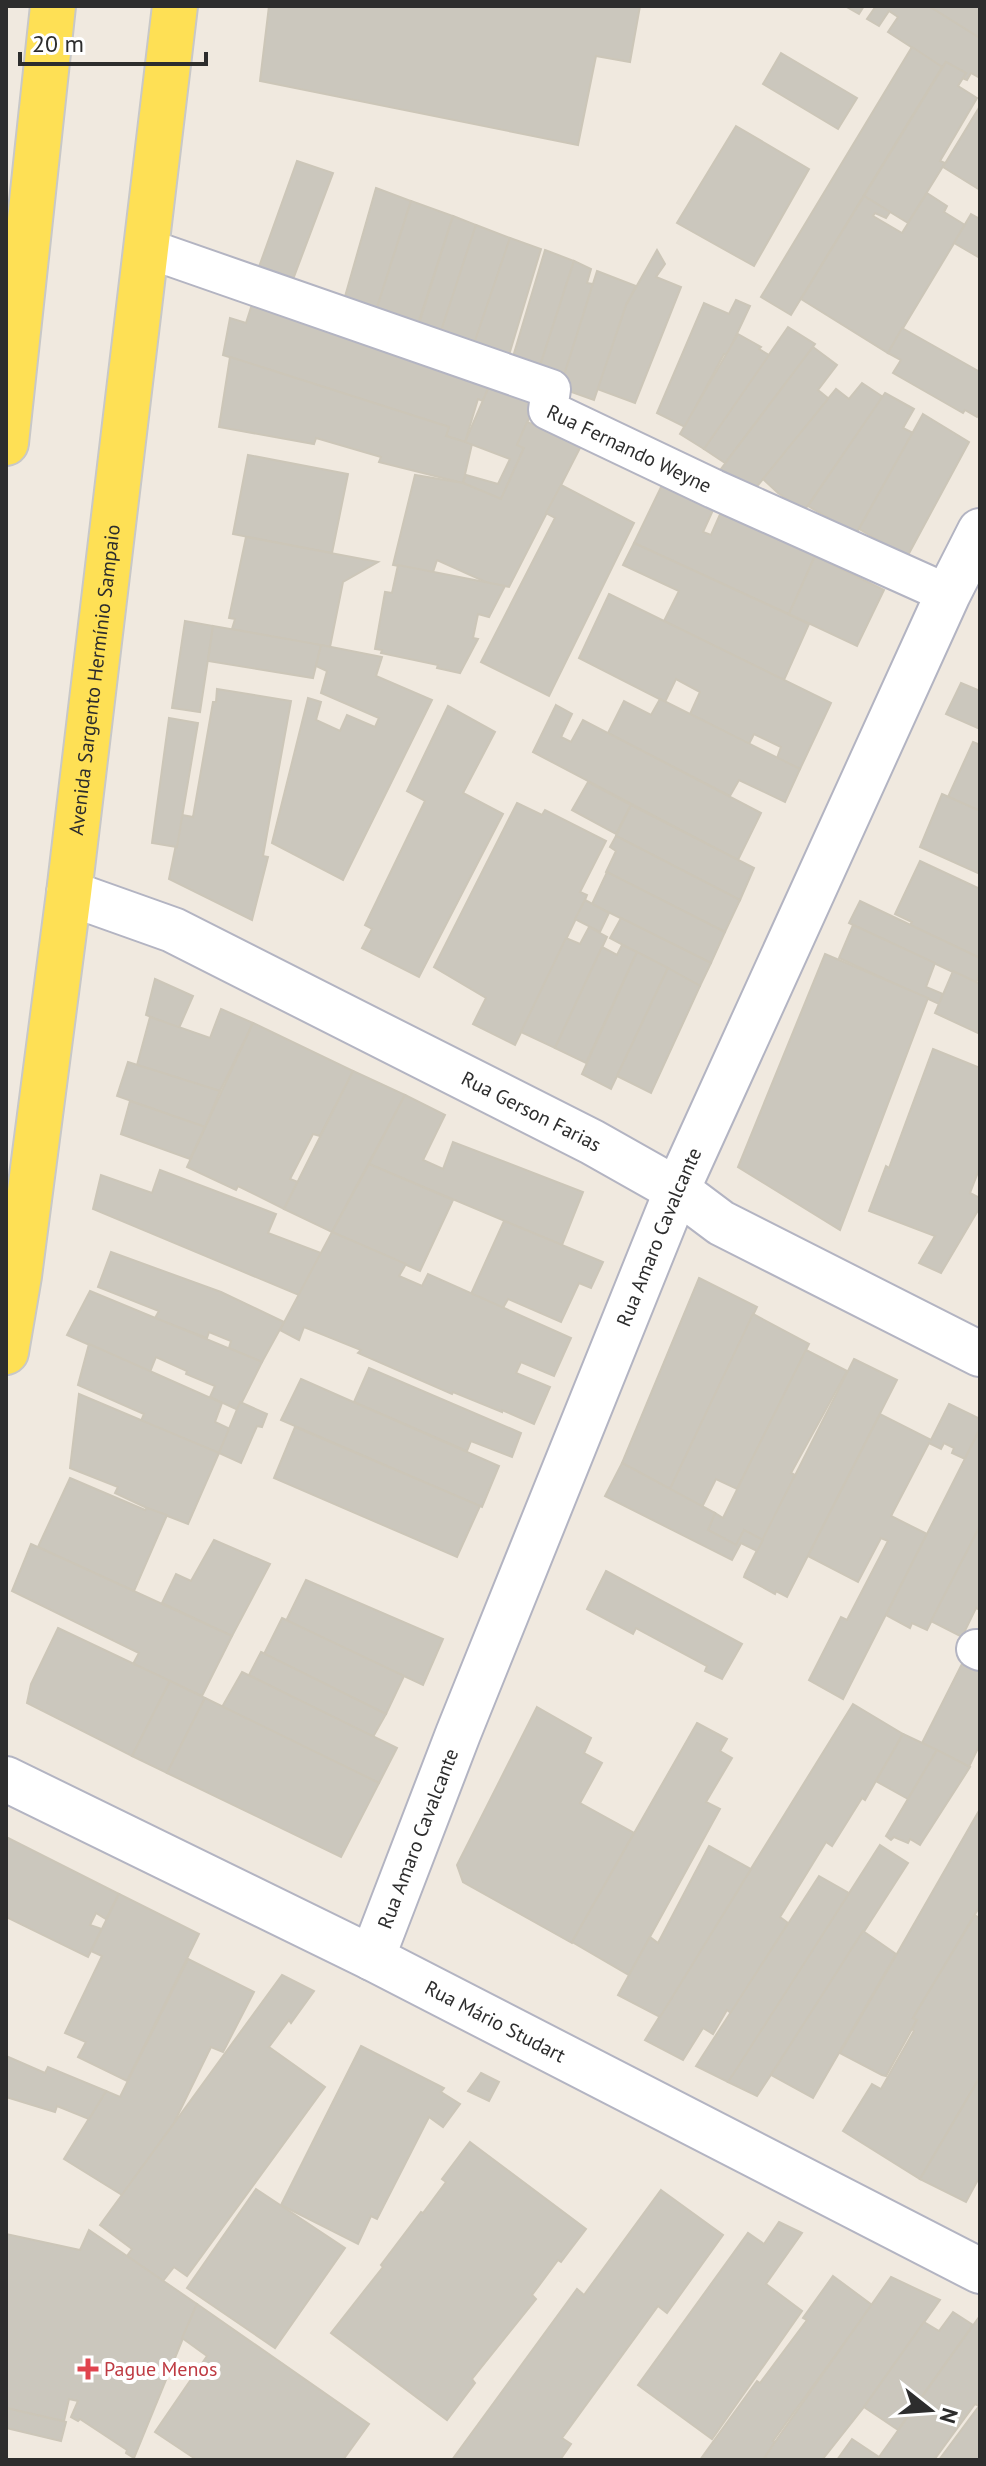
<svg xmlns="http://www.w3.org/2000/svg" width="986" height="2466" viewBox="0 0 986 2466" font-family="'PT Sans',sans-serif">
<rect width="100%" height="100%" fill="#f0e9df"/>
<g fill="#cbc7bd" stroke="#ccc6b8" stroke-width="2">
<path d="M269 6H640L630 62 596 56 578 145 260 81Z"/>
<path d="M845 6H864L859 14Z"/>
<path d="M876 6H929L980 38V78L971 73 967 80 962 78 966 73 946 62 942 67 888 32 898 17 889 11 879 26 867 19Z"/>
<path d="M929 6H980V38Z"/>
<path d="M912 47 942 67 791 315 761 297Z"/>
<path d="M781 53 857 98 838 129 763 84Z"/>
<path d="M946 62 966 73 958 86 977 98 940 161 945 163 908 223 864 196Z"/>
<path d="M980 106V190L943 167Z"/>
<path d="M736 126 809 169 754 266 677 223Z"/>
<path d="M297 161 333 173 289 290 255 278Z"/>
<path d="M376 188 411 201 376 311 344 300Z"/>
<path d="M927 193 947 206 944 212 965 225 888 353 801 299 864 196 890 212 886 218 875 213 873 216 902 233Z"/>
<path d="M411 201 453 216 417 327 375 314Z"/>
<path d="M971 214 980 219V258L954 243Z"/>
<path d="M453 216 476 225 439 338 417 330Z"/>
<path d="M476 225 510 238 474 344 440 334Z"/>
<path d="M510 238 541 249 509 355 474 344Z"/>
<path d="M545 250 574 261 539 369 512 360Z"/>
<path d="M657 250 665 264 656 277 681 287 635 403 597 389 626 305Z"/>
<path d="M574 261 591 269 587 283 593 284 562 383 537 375Z"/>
<path d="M597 271 636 286 626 305 594 400 560 388Z"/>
<path d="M255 295 490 384 483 401 478 399 465 442 446 436 449 427 223 355 230 318 246 323Z"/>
<path d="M736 300 750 306 727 355 724 354 685 427 657 413 704 303 729 314Z"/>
<path d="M788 327 815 344 725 463 704 449Z"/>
<path d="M902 328 980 372V412L977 417 965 410 963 413 893 373 901 360 888 353Z"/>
<path d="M738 334 761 347 759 349 769 355 704 449 680 434Z"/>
<path d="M813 347 837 365 818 390 829 399 754 490 721 469Z"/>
<path d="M230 357 449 427 446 436 472 444 463 483 379 462 381 457 316 438 314 444 219 427Z"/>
<path d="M862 383 883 397 804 511 778 493 763 479 836 389 849 399Z"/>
<path d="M490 384 540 394 517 445 524 448 501 499 463 483 466 475 498 484 510 459 465 442Z"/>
<path d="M885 393 914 409 903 428 913 433 856 534 808 506Z"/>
<path d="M923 414 969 442 907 557 859 529Z"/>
<path d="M527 422 582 444 509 587 488 583 437 560 433 572 393 565 415 475 463 483 501 499 524 448 517 445Z"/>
<path d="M248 455 348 474 332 553 233 534Z"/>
<path d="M663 483 714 508 703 532 711 535 721 512 815 556 789 614 634 543Z"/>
<path d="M561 485 634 523 549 696 481 662 555 518 546 513Z"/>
<path d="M246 537 378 562 343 582 330 647 232 629 235 619 229 618Z"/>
<path d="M634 543 809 624 784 680 664 621 679 591 623 565Z"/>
<path d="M815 556 884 590 857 646 789 614Z"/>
<path d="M398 565 505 586 489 617 478 614 473 638 478 639 460 673 437 668 438 665 381 653 382 650 375 649 385 592 392 593Z"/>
<path d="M609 594 831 703 800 769 777 758 781 747 754 734 749 744 690 714 700 692 676 679 665 702 579 658Z"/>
<path d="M185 621 213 626 200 712 172 708Z"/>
<path d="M213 626 321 645 313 678 208 661Z"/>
<path d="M321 645 382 657 376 676 432 700 343 880 272 843 308 698 321 702 316 720 340 731 347 715 375 727 379 718 321 693 327 671 316 666Z"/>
<path d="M961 683 980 691V729L946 714Z"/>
<path d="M217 689 291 701 263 856 268 857 252 920 169 879 182 815 193 817 213 702H216Z"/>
<path d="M660 699 800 769 785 802 739 780 730 796 608 733 624 701 651 715Z"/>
<path d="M556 705 572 714 561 737 571 742 583 720 761 813 738 860 533 752Z"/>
<path d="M448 706 495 732 463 793 503 814 419 977 362 948 372 929 365 925 425 801 407 791Z"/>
<path d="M169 718 198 723 177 847 152 843Z"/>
<path d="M973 742 980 745V811L948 797Z"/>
<path d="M588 782 631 805 616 834 572 810Z"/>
<path d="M942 794 980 811V874L920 847Z"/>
<path d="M517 803 542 815 545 810 606 841 580 892 587 895 585 900 515 1045 473 1024 486 998 434 967Z"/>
<path d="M631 805 754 868 740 900 616 836Z"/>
<path d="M616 836 740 900 725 932 606 872 616 851 610 847Z"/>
<path d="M920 861 980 889V958L910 925 912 922 895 914Z"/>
<path d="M607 872 725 932 711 963 592 904Z"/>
<path d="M585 900 609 913 600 932 575 919Z"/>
<path d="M860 901 980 958V973L976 983 849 923Z"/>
<path d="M621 918 711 963 700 986 610 938Z"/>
<path d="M853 925 935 963 926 987 943 994 939 1004 839 958Z"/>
<path d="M589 927 607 937 555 1048 521 1032 566 938 580 944Z"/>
<path d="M622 945 637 952 586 1063 555 1048 602 947 617 955Z"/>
<path d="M637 952 668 968 611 1089 582 1074Z"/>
<path d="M825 954 928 998 840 1230 738 1167Z"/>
<path d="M668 968 700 986 651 1093 617 1076Z"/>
<path d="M953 971 980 984V1034L935 1013Z"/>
<path d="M155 979 193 996 179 1028 146 1015Z"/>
<path d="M221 1009 253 1023 220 1091 137 1065 150 1017 210 1038Z"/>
<path d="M253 1023 353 1071 320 1136 313 1134 290 1179 298 1182 284 1209 238 1186 236 1190 187 1167Z"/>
<path d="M933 1049 980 1068V1167L970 1193 980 1198V1207L941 1273 919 1263 935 1236 869 1211 886 1166 889 1168Z"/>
<path d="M128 1062 220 1091 205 1127 117 1096Z"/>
<path d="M353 1071 405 1095 332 1232 284 1209Z"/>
<path d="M405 1095 445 1115 423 1160 443 1169 453 1142 583 1192 562 1245 369 1164Z"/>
<path d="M130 1101 205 1127 190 1159 121 1134Z"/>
<path d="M369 1164 453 1200 420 1271 332 1232Z"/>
<path d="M160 1170 276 1214 268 1233 321 1253 299 1295 93 1209 101 1175 152 1193Z"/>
<path d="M504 1221 603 1262 591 1288 579 1283 561 1322 508 1299 503 1308 471 1294Z"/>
<path d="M332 1232 406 1264 399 1276 422 1286 428 1274 571 1338 554 1376 521 1362 516 1373 550 1387 534 1424 502 1410V1412L453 1392 452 1394 358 1353 361 1350 304 1327 299 1340 280 1330Z"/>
<path d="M111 1252 221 1292 284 1322 262 1362 229 1348 231 1341 209 1332 207 1338 155 1318 159 1311 98 1287Z"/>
<path d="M699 1278 757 1307 670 1489 622 1463Z"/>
<path d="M90 1291 262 1362 238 1410 210 1397 215 1386 186 1374 187 1371 156 1357 150 1372 67 1335Z"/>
<path d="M753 1314 809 1344 737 1489 716 1479 702 1507 670 1489Z"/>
<path d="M89 1344 222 1403 215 1422 230 1429 219 1453 141 1421 144 1414 78 1385Z"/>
<path d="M806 1350 847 1371 791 1473 795 1475 763 1540 744 1530 736 1545 708 1530 715 1513 723 1518Z"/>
<path d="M854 1359 897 1380 787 1597 776 1591 775 1594 744 1577 745 1574Z"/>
<path d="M369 1368 521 1433 512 1457 471 1441 467 1451 354 1402Z"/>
<path d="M301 1379 499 1466 482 1507 281 1420Z"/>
<path d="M79 1394 219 1453 188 1524 147 1508 115 1493 118 1487 70 1468Z"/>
<path d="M240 1402 267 1414 262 1427 257 1426 241 1463 219 1453Z"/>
<path d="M949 1404 980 1419V1429L965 1459 952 1453 954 1448 944 1443 941 1449 929 1443 891 1516 927 1534 843 1699 809 1680 841 1617 847 1620 888 1541 881 1538 858 1582 808 1556 880 1414 931 1440Z"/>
<path d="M295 1427 480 1506 457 1557 274 1478Z"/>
<path d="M980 1429V1526L927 1630 912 1623 910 1628 886 1615Z"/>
<path d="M622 1463 715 1513 708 1530 736 1545 744 1530 763 1540 757 1551 741 1543 732 1560 605 1496Z"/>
<path d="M70 1478 145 1510 147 1508 167 1515 134 1591 38 1547Z"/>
<path d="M980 1526V1610L976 1608 962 1637 931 1621Z"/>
<path d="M214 1540 270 1564 232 1636 162 1603 176 1574 191 1581Z"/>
<path d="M31 1544 232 1636 202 1696 133 1664 139 1653 12 1591Z"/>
<path d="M606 1571 742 1644 722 1679 705 1671 707 1666 636 1628 633 1634 587 1609Z"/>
<path d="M306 1580 443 1639 423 1685 286 1621Z"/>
<path d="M282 1618 404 1676 386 1714 264 1654Z"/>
<path d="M58 1628 170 1681 132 1756 27 1703 31 1684Z"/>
<path d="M261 1652 386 1714 373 1737 249 1675Z"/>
<path d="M968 1652 980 1658V1744L969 1767 922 1743Z"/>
<path d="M242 1672 397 1748 379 1783 222 1707Z"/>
<path d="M170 1681 205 1698 167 1773 132 1756Z"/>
<path d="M205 1698 379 1783 341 1857 167 1773Z"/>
<path d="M853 1704 903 1734 865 1800 862 1798 832 1846 826 1842 780 1917 788 1923 731 2013 727 2010 713 2034 703 2028 683 2060 645 2040Z"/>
<path d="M537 1707 591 1738 584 1753 602 1763 580 1803 634 1833 572 1943 463 1882 457 1865Z"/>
<path d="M697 1723 727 1739 720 1751 732 1758 706 1802 720 1809 629 1975 572 1942Z"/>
<path d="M903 1734 937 1750 908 1799 876 1781Z"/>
<path d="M937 1750 970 1767 920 1845 910 1839 908 1843 894 1837 891 1840 886 1836Z"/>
<path d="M980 1809V1906L913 2018 917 2020 886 2076 882 2075 840 2053Z"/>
<path d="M6 1837 119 1894 106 1919 96 1913 90 1925 102 1929 88 1957 6 1917Z"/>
<path d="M880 1845 908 1863 822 1997 757 2096 728 2082Z"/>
<path d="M709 1846 751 1869 660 2017 618 1995 650 1937 658 1943Z"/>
<path d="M819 1876 849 1893 789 1987 728 2082 696 2066Z"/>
<path d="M119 1894 199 1934 127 2081 78 2057 86 2042 65 2033 102 1956 91 1951Z"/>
<path d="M975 1915 980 1919V2077L920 2179 843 2131 872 2084 881 2089 914 2031 912 2029 917 2020 913 2018Z"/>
<path d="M863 1931 896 1954 813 2098 771 2075Z"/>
<path d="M188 1959 254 1992 223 2052 211 2047 174 2123 122 2195 64 2159 106 2091 120 2097Z"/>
<path d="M282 1975 314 1991 291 2023 289 2020 269 2047 325 2087 187 2276 174 2267 163 2281 127 2256 132 2249 100 2225Z"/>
<path d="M361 2046 444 2088 441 2092 460 2104 443 2127 429 2117 377 2219 371 2216 358 2244 281 2205Z"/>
<path d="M6 2056 45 2073 48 2067 106 2091 89 2119 57 2106 55 2112 6 2097Z"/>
<path d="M481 2073 499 2082 489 2101 468 2091Z"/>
<path d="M980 2077V2176L966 2202 920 2179Z"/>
<path d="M470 2142 586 2229 561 2262 558 2260 532 2295 536 2299 472 2379 475 2383 447 2420 331 2333 383 2267 381 2265 421 2212 423 2213 446 2182 442 2179Z"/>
<path d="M256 2189 345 2248 275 2348 187 2288Z"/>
<path d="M661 2190 723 2235 667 2313 658 2306 562 2438 571 2444 560 2460H452L577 2289 584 2295Z"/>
<path d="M779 2222 802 2233 766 2284 802 2311 712 2439 638 2385 748 2233 764 2244Z"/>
<path d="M89 2230 197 2304 134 2458 126 2453 127 2450 80 2419 78 2421 71 2417 78 2401 69 2399 64 2421 6 2408V2234L80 2250Z"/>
<path d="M833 2276 872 2305 773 2441 775 2442 763 2460H700L757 2381 760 2383 807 2320 803 2318Z"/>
<path d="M891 2277 940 2300 864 2407 822 2460H769L765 2457 775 2442Z"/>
<path d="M197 2304 369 2424 343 2460H197L155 2432 207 2356 182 2338Z"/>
<path d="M953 2312 973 2325 898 2430 864 2407 924 2322 939 2331Z"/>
<path d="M979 2317V2406L975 2404 934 2460H877Z"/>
<path d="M980 2404V2460H939L979 2406Z"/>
<path d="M6 2408 66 2422 61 2441 6 2428Z"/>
<path d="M852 2439 879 2457 877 2460H837Z"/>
</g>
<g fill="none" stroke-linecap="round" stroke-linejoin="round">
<g stroke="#b3b4c2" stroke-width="42">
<g id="lane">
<path id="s1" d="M146 248 551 389 548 410 714 489 948 594"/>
<path d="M976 1649 980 1651"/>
</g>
</g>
<g stroke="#b3b4c2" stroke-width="48">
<g id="street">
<path id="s2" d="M69 893 173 930 592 1142 677 1190 721 1223 980 1354"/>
<path id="s3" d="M6 1779 372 1958 980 2271"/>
<path id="s4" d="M372 1958 458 1734 677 1190 948 594 980 531"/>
</g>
</g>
<g stroke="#c8c8c8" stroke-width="48">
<g id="primary">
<path d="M6 443 53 6"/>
<path id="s5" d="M6 1352 19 1276 69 893 175 6"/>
</g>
</g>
<use href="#lane" stroke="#fff" stroke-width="38"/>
<use href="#street" stroke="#fff" stroke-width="44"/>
<use href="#primary" stroke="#fee055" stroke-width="44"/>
</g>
<path fill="#e0444e" stroke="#fff" stroke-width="3" d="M84 2357h8v8h8v8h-8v8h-8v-8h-8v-8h8z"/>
<g text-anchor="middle" stroke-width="8" stroke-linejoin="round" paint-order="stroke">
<g font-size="20" fill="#2d2d2d" stroke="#fff">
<text dy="7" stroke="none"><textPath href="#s1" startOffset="540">Rua Fernando Weyne</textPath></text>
<text dy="7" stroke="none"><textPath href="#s5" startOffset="678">Avenida Sargento Hermínio Sampaio</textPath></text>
<text dy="7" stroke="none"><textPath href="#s2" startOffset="512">Rua Gerson Farias</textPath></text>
<text dy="7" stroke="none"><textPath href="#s4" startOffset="776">Rua Amaro Cavalcante</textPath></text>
<text dy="7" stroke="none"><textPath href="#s4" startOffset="128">Rua Amaro Cavalcante</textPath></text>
<text dy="7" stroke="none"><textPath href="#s3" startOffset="546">Rua Mário Studart</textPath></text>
</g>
<g font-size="20" fill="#be3a42" stroke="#fff" text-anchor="start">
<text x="104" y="2376">Pague Menos</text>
</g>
</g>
<rect width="986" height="2466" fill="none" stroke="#2d2d2d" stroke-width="16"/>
<g transform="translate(930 2410) rotate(107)" stroke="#ffffff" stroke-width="6" paint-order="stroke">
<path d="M0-6L14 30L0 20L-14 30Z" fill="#2d2d2d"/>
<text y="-12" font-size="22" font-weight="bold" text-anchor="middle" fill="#2d2d2d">N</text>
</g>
<path d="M20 52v12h186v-12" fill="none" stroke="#2d2d2d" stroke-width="4"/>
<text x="32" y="52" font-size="24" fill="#2d2d2d" stroke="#ffffff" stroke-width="6" paint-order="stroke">20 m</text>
</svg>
